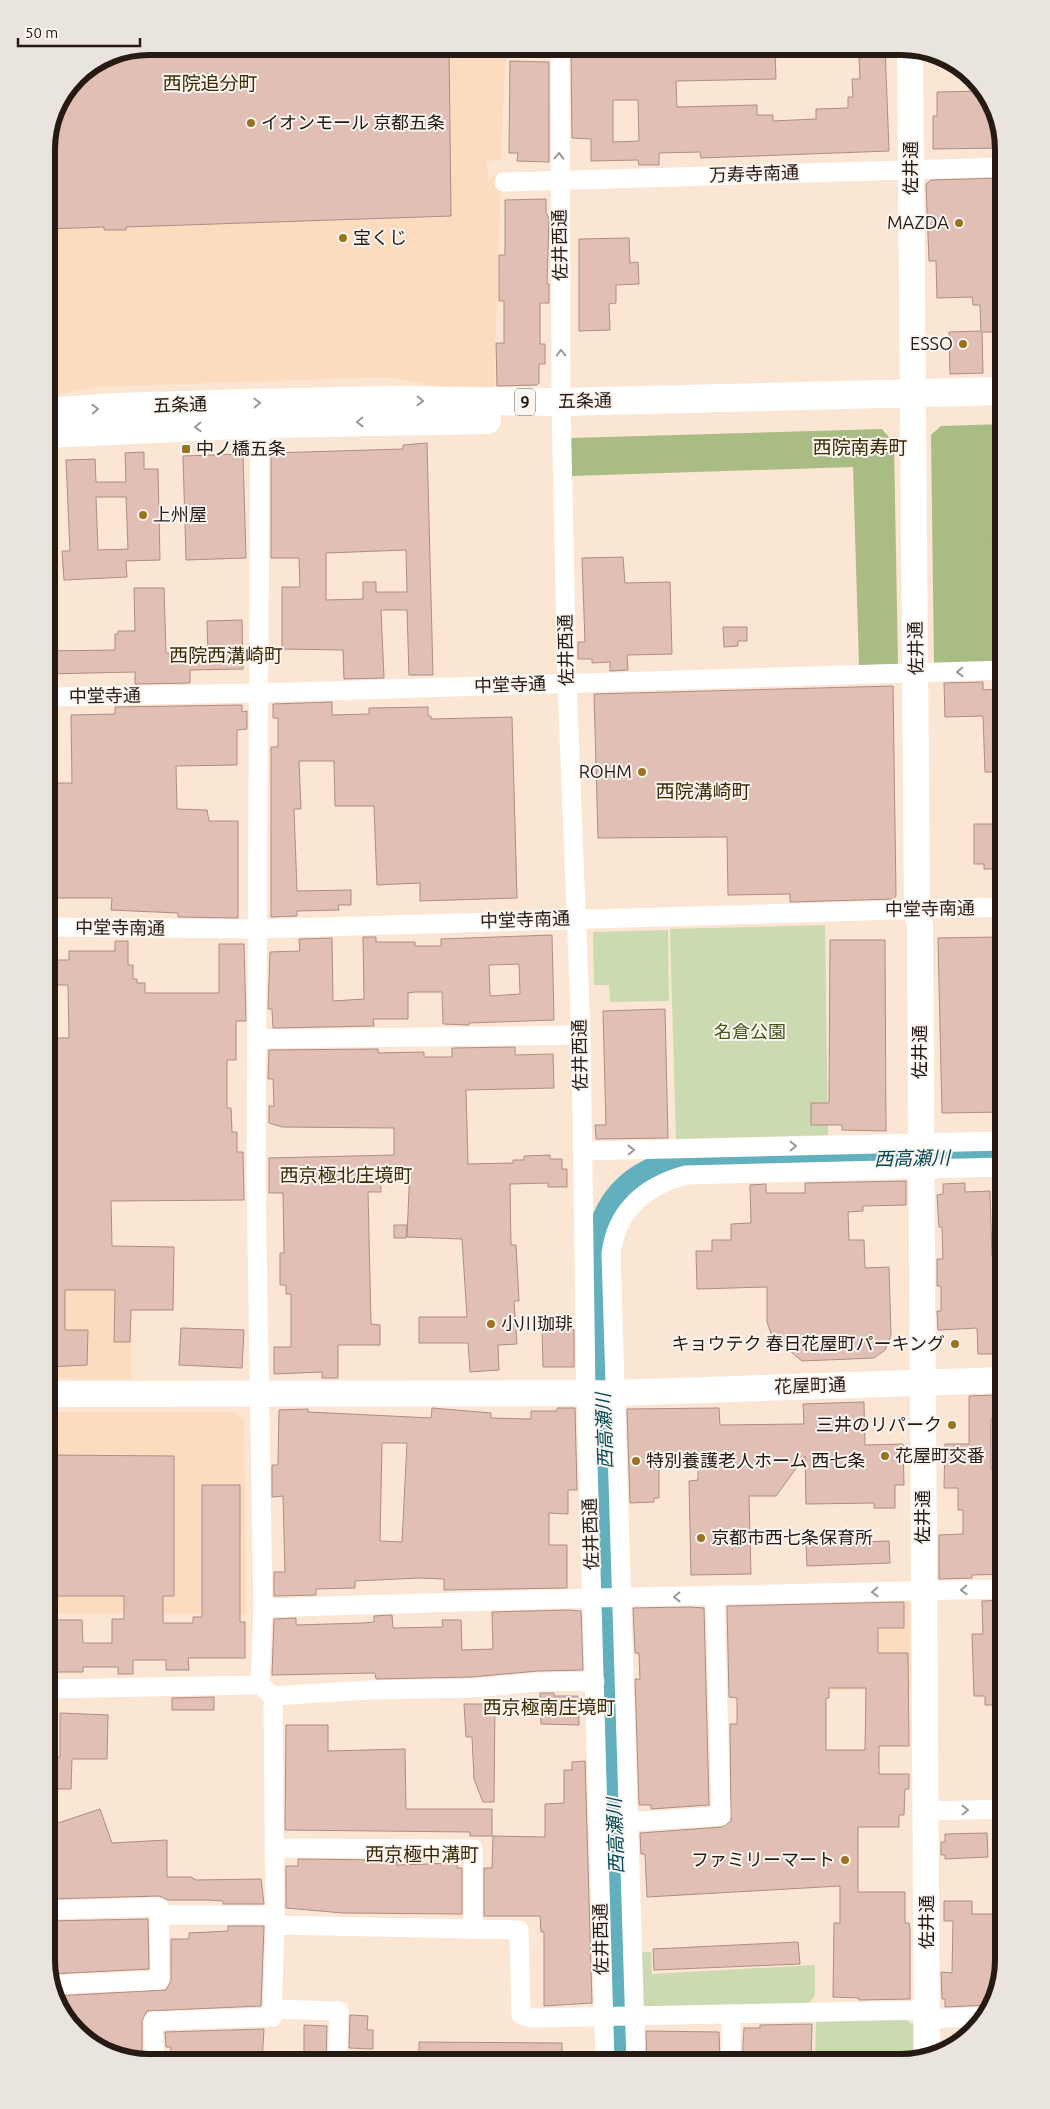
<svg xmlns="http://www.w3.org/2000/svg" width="1050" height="2109" viewBox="0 0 1050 2109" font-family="Ubuntu,'Noto Sans JP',sans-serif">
<rect width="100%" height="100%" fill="#fbe5d3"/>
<g fill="#fddbbf">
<path d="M149 46H506L501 160 487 161 488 182 491 177H501L494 388 436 386 386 377 93 387 46 398V143L57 104 77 76 110 54Z"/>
<path d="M46 1245 132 1246 131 1379 46 1378Z"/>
<path d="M46 1412H235L244 1420 246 1614 46 1613Z"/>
<path d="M910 1597 911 1689 832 1690 831 1598Z"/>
</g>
<g fill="#cbdab0">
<path d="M825 925 828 1135 676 1139 670 929Z"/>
<path d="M668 930 669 1001 610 1002 609 985H594L593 932Z"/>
<path d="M639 1952H651L652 1974 815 1965V1995L807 2006 642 2009Z"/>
<path d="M905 2018 913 2025V2060L901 2063H815L816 2022Z"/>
</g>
<g fill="#a8bc84">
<path d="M1004 424V662L934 664 931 435 941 426Z"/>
<path d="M882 429 894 443 898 666H859L853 467 571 476V438Z"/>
</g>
<path fill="#62afbd" d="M998 563 1000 564 1004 574V584L1002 582 997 584 1004 596V602L992 588 993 574 997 571Z"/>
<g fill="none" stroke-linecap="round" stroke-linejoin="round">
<g stroke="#62afbd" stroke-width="5">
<path d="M999 505 1002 516 994 540 999 563"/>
<path d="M960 1158 973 1149"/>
<path d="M741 1162 754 1153"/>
</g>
<path stroke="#62afbd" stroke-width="30" d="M621 2063 599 1260C601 1210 626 1178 674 1165L1004 1156"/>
</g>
<g fill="#e2bfb5" stroke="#ae8d83" fill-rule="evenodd">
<path d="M149 46H449L451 216 126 227V230H104V227L46 229V216H57L56 183H46V143L57 104 77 76 110 54Z"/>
<path d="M571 46H771L772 53H775L776 79 676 81 677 107 757 105V115H773V121L816 119V109L848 108V97H853L852 79H860L859 58H862V46H885L889 151 701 158 700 152 659 153V165H639L638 160 591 161V139L572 138ZM613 100H638L639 141 613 142Z"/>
<path d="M510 61 549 62V162L517 161 518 153H509Z"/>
<path d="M982 91 996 110 1003 148 933 149V116H937V92Z"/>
<path d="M1004 178V259H1001L1004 332H982L983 373 950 374 949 332 981 331 980 305H973L972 297 937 298 936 261H929L926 184 931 180Z"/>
<path d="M546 199V213L549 218 547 284H549V303H540V344H545V364H539V383L537 385 497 386 496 343H504V301H499V255H505V200Z"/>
<path d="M629 238 630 263 638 262 639 284 616 285V303L609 304 610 330 579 331V239Z"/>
<path d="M427 443 433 675H409L407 610H381L384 678 344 679 343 650 282 649V587H300L299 558H271V453L403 449V445ZM406 550 407 592H376V582H363V599L326 600V553Z"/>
<path d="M144 452V469H158L160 560 126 561 127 577 64 580 62 551H70L66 460 95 459 96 482H126L125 453ZM96 497H126L128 549 98 550Z"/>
<path d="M243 454 246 558 186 560 183 456Z"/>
<path d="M623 557 625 583 670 582 672 654 627 655 628 670 610 671V662L592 663V659H578V642H585L582 558Z"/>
<path d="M134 588H164L166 653H208L207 621 242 620 243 669 190 670V683L135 684V672L46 674V651L115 650V634H118V631H135Z"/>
<path d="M723 627H747V641H738V646L724 647Z"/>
<path d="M983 682V690L1004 689V772H985L983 716 945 717 944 683Z"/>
<path d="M893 686 896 895 894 899 790 902V894L728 895 727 837 598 838 594 694Z"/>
<path d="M332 702V715L369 714V708L428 707V716H431V719L512 717 517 898 420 901V883L377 885 374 806H335L334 761H299L301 809H294L297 891 351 890V905H338L339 910 297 911V916L271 917V747H278V718H273V704Z"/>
<path d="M242 705V712L247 711V729L237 730V765L176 766 177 809 207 810 209 821H238V918L178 917V913L111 910 112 898H53L55 787 56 783H72L71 715 115 714V707Z"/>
<path d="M974 824H1001L1003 869H984V864H974Z"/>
<path d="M552 935 554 1020 469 1023V1025L443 1024 442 992H415L408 993V1019H373L374 1026 273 1028 272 1009H268L270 952 300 951 299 939 332 938 333 1001 364 999 363 937H376V942H415V946H441V939ZM519 964 520 994 490 996 489 965Z"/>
<path d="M999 937 1000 1007H1004V1112L942 1113 938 938Z"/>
<path d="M830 940H885L886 1131 842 1130V1125H811V1103H829Z"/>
<path d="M115 941H128V965H133V979H137V983H145V993H219V944H244L246 1021H236V1060H227V1108H231L232 1132H237V1152H243L244 1200 111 1201 112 1246 174 1247 173 1310H131L130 1342H114L115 1290H65V1330H88L87 1365 46 1367V1038H69L68 985H46V960H69V951H115Z"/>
<path d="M665 1009 668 1138 596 1139 595 1125H606L603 1011Z"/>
<path d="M515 1047V1055L553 1054 554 1088 466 1090 468 1164 513 1163V1160H524V1156L550 1155V1159H562V1169H567V1187H548V1183L510 1184 511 1245H516L519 1301H514L517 1344 498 1345 499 1370 470 1372 468 1343H419V1317H467L462 1239 407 1237 410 1167 380 1168 381 1192H368L371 1324 380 1325V1345H338V1378H322V1372L274 1374V1347H291V1294H286V1285H280V1253H284L283 1193H269V1158L394 1155V1128L282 1127 269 1123V1106H274L273 1079H268L269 1050 378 1049V1053L424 1052V1057H452V1048Z"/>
<path d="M906 1181V1205L863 1206V1211L848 1212 849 1240H864L865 1268 889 1267 891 1335 885 1350 874 1358 802 1361 772 1336 767 1322V1287L697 1289 696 1251H712V1240H731V1224L751 1223 750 1185 766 1184V1193H805V1183Z"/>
<path d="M965 1183V1192L990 1191 992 1256H1004V1339H1000V1354H978L977 1328 938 1330 937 1311H941V1286H937V1259H943L942 1227H939L937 1195 943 1194V1184Z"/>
<path d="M394 1225H407L406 1238H394Z"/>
<path d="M181 1328 244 1330 242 1368 179 1365Z"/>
<path d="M542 1329H574V1367H543Z"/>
<path d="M995 1395V1419H991V1469H994V1488H1004V1574L972 1575V1578L939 1579V1535L963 1534V1510H958V1488H944L945 1444H969V1396Z"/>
<path d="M864 1402 865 1445 903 1444 904 1485H895V1508H874V1503L806 1504 805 1456 776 1496H749L751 1574 691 1575 689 1481 698 1480V1453L659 1455V1498H654V1502L630 1503 627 1409 719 1408 720 1425 804 1424 803 1404Z"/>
<path d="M432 1408 491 1413V1418L531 1419V1411H557V1408H575L577 1490H568V1514L549 1513V1545H567V1588L444 1590V1579L419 1578 355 1581V1588L316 1589V1595L274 1596V1572H285L283 1496 272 1497V1465H278L279 1410 308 1409V1412L431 1418ZM382 1443H407L402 1542 380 1541Z"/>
<path d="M46 1455 174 1456V1596H163V1623H193V1617H202V1485H240V1622H245V1658H188L189 1670H166V1660H133V1674H118V1667H83V1672H46V1620H82L83 1643H112V1619H124V1596H46Z"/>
<path d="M889 1541 890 1563 807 1566 806 1544Z"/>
<path d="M1004 1600V1705H985V1696H974L972 1634H983L982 1601Z"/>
<path d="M904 1602V1628H878V1653H908L909 1746H879V1774H909V1789H905L904 1815H899V1827H858V1892H905V1923H909L910 1929V1999L859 2000V1998L833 1997 834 1923H840V1886L647 1897 645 1854H641L640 1833 722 1827 731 1821 730 1724H737V1698L729 1697 727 1606ZM829 1688H866L865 1750H826V1698H829Z"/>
<path d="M690 1607 704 1608 709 1805 651 1809V1805H639L635 1679H640L639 1653H635L633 1608Z"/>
<path d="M567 1610 581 1611 583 1670 538 1671 471 1677 376 1679 375 1673 272 1675 274 1619 296 1618V1625L363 1623 374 1622V1616L392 1615 393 1628 443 1627 442 1620H461L462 1650 493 1649 492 1612Z"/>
<path d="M540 1693H554V1696H578L579 1725 541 1724Z"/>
<path d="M214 1697V1710H172V1698Z"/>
<path d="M464 1704H495L494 1802H483L474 1779 472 1737H466Z"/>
<path d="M60 1713 108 1715 107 1759H72L71 1789H56L57 1757H60Z"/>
<path d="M286 1725H328V1751L405 1749 406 1809H492V1836H470V1832L285 1830Z"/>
<path d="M585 1761 592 2003 544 2006V1932H541L540 1916H484V1868H492L493 1836 545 1837V1804L564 1803V1770H572V1762Z"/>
<path d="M100 1809 112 1843 167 1840V1877H191L196 1880 261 1879 264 1904H223V1901L208 1900H168L159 1896 48 1899 46 1827Z"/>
<path d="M987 1833 988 1857 945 1859V1855H941V1842H945V1834Z"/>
<path d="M298 1859 377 1860 397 1862V1865L457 1863V1868H462V1914L343 1913 286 1908V1866H298Z"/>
<path d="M944 1901H972V1914H1004V1960L990 2005 945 2007V1999H942L941 1972 952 1973 953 1921H944Z"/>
<path d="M148 1919 149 1969 49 1974 47 1962 46 1921Z"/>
<path d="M228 1926H264L261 2006 147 2011 142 2021V2053L117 2054 92 2045 59 2006V1999H54L53 1996 166 1990 171 1980V1939H189V1933L228 1931Z"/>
<path d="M798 1942 800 1964 654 1970 653 1949Z"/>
<path d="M350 2015 368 2016 367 2030H373V2049L349 2048Z"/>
<path d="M812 2024 811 2063 742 2062 744 2028H760V2025Z"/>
<path d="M304 2025 327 2026 326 2063H304Z"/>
<path d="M973 2028 958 2040 960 2029Z"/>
<path d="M264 2029 262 2063H240V2057H233V2054H197L196 2063H170L171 2047H166L165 2032Z"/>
<path d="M646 2031 719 2032 720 2062 647 2063Z"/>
<path d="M419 2042 562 2043V2063H419Z"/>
</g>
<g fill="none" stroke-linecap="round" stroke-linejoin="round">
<g stroke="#fff" stroke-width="19">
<path d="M560 46 561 402 567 683 581 1035 586 1393 605 2063"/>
<path d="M504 182 1004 167"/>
<path d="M46 697 258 693 1004 670"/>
<path d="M46 927 252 929 1004 907"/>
<path d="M258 1039 581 1035"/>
<path d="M582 1151 1004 1141"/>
<path d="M263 1608 593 1598 1004 1589"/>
<path d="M260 1685 263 1608 256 1177 260 424"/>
<path d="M46 1689 260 1685 273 1696 368 1690 474 1688 538 1682 595 1681"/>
<path d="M926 1811 1004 1809"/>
<path d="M629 1822 721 1816 715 1596"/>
<path d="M274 1848 473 1849V1929"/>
<path d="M46 1910 159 1907 160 1980 51 1985"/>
<path d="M159 1915H275"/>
<path d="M275 1925 519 1930 521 2015 531 2018 927 2010"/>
<path d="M272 2009 339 2011 337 2063"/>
<path d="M927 2019 987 2016"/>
<path d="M155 2063 153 2021 272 2017 275 1925 273 1696"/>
<path d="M636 2063 611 1254C616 1211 645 1186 686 1175L1004 1167"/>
<path d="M731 2063V2014"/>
</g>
<g stroke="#fff" stroke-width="26">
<path d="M910 47 917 909 920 926 927 2058"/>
<path d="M46 1394 616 1393 1004 1380"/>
</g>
<g stroke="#fff" stroke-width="28">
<path d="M46 412 116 407 252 403 392 400 561 402 1004 391"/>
<path d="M46 434 260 424 487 420"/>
</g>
</g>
<defs><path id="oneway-chevron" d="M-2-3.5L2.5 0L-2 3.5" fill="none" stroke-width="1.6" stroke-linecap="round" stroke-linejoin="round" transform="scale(1.25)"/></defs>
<g stroke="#9d9895">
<use href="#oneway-chevron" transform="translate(559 156) rotate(-89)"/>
<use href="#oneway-chevron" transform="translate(561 353) rotate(-91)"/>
<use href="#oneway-chevron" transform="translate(420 401) rotate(2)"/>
<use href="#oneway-chevron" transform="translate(257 403) rotate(-1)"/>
<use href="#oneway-chevron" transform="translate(95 409) rotate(-4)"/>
<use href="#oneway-chevron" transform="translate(360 422) rotate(179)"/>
<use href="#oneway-chevron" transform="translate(198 427) rotate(177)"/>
<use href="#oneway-chevron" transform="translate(960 672) rotate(178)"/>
<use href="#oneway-chevron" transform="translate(793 1146) rotate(-1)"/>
<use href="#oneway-chevron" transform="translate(631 1150) rotate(-1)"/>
<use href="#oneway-chevron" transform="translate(964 1590) rotate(178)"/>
<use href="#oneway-chevron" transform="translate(875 1592) rotate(178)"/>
<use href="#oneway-chevron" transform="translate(677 1597) rotate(179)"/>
<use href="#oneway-chevron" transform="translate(965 1810) rotate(-1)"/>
</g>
<g fill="#97741d" stroke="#fbf5f1" stroke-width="2">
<circle cx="251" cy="123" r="5"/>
<circle cx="959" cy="223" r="5"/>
<circle cx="343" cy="238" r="5"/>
<circle cx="963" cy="344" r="5"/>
<rect x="181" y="444" width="10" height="10" rx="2.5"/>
<circle cx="143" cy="515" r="5"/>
<circle cx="642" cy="772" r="5"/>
<circle cx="491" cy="1324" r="5"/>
<circle cx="955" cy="1344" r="5"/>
<circle cx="952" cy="1425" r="5"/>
<circle cx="885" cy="1456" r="5"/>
<circle cx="636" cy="1461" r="5"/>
<circle cx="701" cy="1538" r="5"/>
<circle cx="845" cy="1860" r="5"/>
</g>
<g text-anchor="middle" stroke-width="4" stroke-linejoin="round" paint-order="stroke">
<rect fill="#fbf5f1" stroke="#655c56" stroke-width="1" x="515" y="388.5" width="20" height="27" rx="4"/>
<g font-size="16" font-weight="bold" fill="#251b13">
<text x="525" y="408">9</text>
</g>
<g font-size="18" fill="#251b13" stroke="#fbf5f1" text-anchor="start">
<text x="261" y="129">イオンモール 京都五条</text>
<text x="949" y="229" text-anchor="end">MAZDA</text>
<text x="353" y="244">宝くじ</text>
<text x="953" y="350" text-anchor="end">ESSO</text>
<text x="196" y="455">中ノ橋五条</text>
<text x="153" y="521">上州屋</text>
<text x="632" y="778" text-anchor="end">ROHM</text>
<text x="501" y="1330">小川珈琲</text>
<text x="945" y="1350" text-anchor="end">キョウテク 春日花屋町パーキング</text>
<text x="942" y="1431" text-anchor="end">三井のリパーク</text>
<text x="895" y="1462">花屋町交番</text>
<text x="646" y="1467">特別養護老人ホーム 西七条</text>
<text x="711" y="1544">京都市西七条保育所</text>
<text x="835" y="1866" text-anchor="end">ファミリーマート</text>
</g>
<g font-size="18" fill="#251b13" stroke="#fbf5f1">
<text transform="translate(911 168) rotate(-90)" y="6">佐井通</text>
<text transform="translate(754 174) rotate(-2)" y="6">万寿寺南通</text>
<text transform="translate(560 245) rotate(-91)" y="6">佐井西通</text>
<text transform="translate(585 401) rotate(-1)" y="6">五条通</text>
<text transform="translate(180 405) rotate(-2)" y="6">五条通</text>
<text transform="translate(916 648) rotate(-91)" y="6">佐井通</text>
<text transform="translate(566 650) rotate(-91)" y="6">佐井西通</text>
<text transform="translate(510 685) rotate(-2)" y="6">中堂寺通</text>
<text transform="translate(105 696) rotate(-1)" y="6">中堂寺通</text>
<text transform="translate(930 909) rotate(-1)" y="6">中堂寺南通</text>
<text transform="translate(525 920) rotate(-2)" y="6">中堂寺南通</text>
<text transform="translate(120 928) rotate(1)" y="6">中堂寺南通</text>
<text transform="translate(920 1052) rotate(-90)" y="6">佐井通</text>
<text transform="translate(580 1055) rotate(-91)" y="6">佐井西通</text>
<text transform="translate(810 1386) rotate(-2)" y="6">花屋町通</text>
<text transform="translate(923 1517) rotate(-90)" y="6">佐井通</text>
<text transform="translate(591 1534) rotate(-92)" y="6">佐井西通</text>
<text transform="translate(927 1922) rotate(-90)" y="6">佐井通</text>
<text transform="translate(601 1939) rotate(-91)" y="6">佐井西通</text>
</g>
<g font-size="18" fill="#445519" stroke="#fbf5f1">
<text x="750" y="1038">名倉公園</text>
</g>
<g font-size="19" fill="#3b2a01" stroke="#fbf5f1">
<text x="210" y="90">西院追分町</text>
<text x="860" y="454">西院南寿町</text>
<text x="226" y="662">西院西溝崎町</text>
<text x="703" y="798">西院溝崎町</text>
<text x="346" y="1182">西京極北庄境町</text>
<text x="549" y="1714">西京極南庄境町</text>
<text x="422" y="1861">西京極中溝町</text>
</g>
<g font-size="19" font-style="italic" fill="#024b56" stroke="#fbf5f1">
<text transform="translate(912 1158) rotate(-1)" y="7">西高瀬川</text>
<text transform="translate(604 1431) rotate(-92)" y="7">西高瀬川</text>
<text transform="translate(615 1836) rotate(-92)" y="7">西高瀬川</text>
</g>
</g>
<path d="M0 0H1050V2109H0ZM149 55H901A94 94 0 0 1 995 149V1960A94 94 0 0 1 901 2054H149A94 94 0 0 1 55 1960V149A94 94 0 0 1 149 55Z" fill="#eae4df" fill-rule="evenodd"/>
<path fill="none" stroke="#251b13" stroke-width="6" d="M149 55H901A94 94 0 0 1 995 149V1960A94 94 0 0 1 901 2054H149A94 94 0 0 1 55 1960V149A94 94 0 0 1 149 55Z"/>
<path d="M18 38v8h122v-8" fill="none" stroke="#251b13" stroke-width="2.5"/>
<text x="25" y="38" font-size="15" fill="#251b13" stroke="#fbf5f1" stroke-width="4" paint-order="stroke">50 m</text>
</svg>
